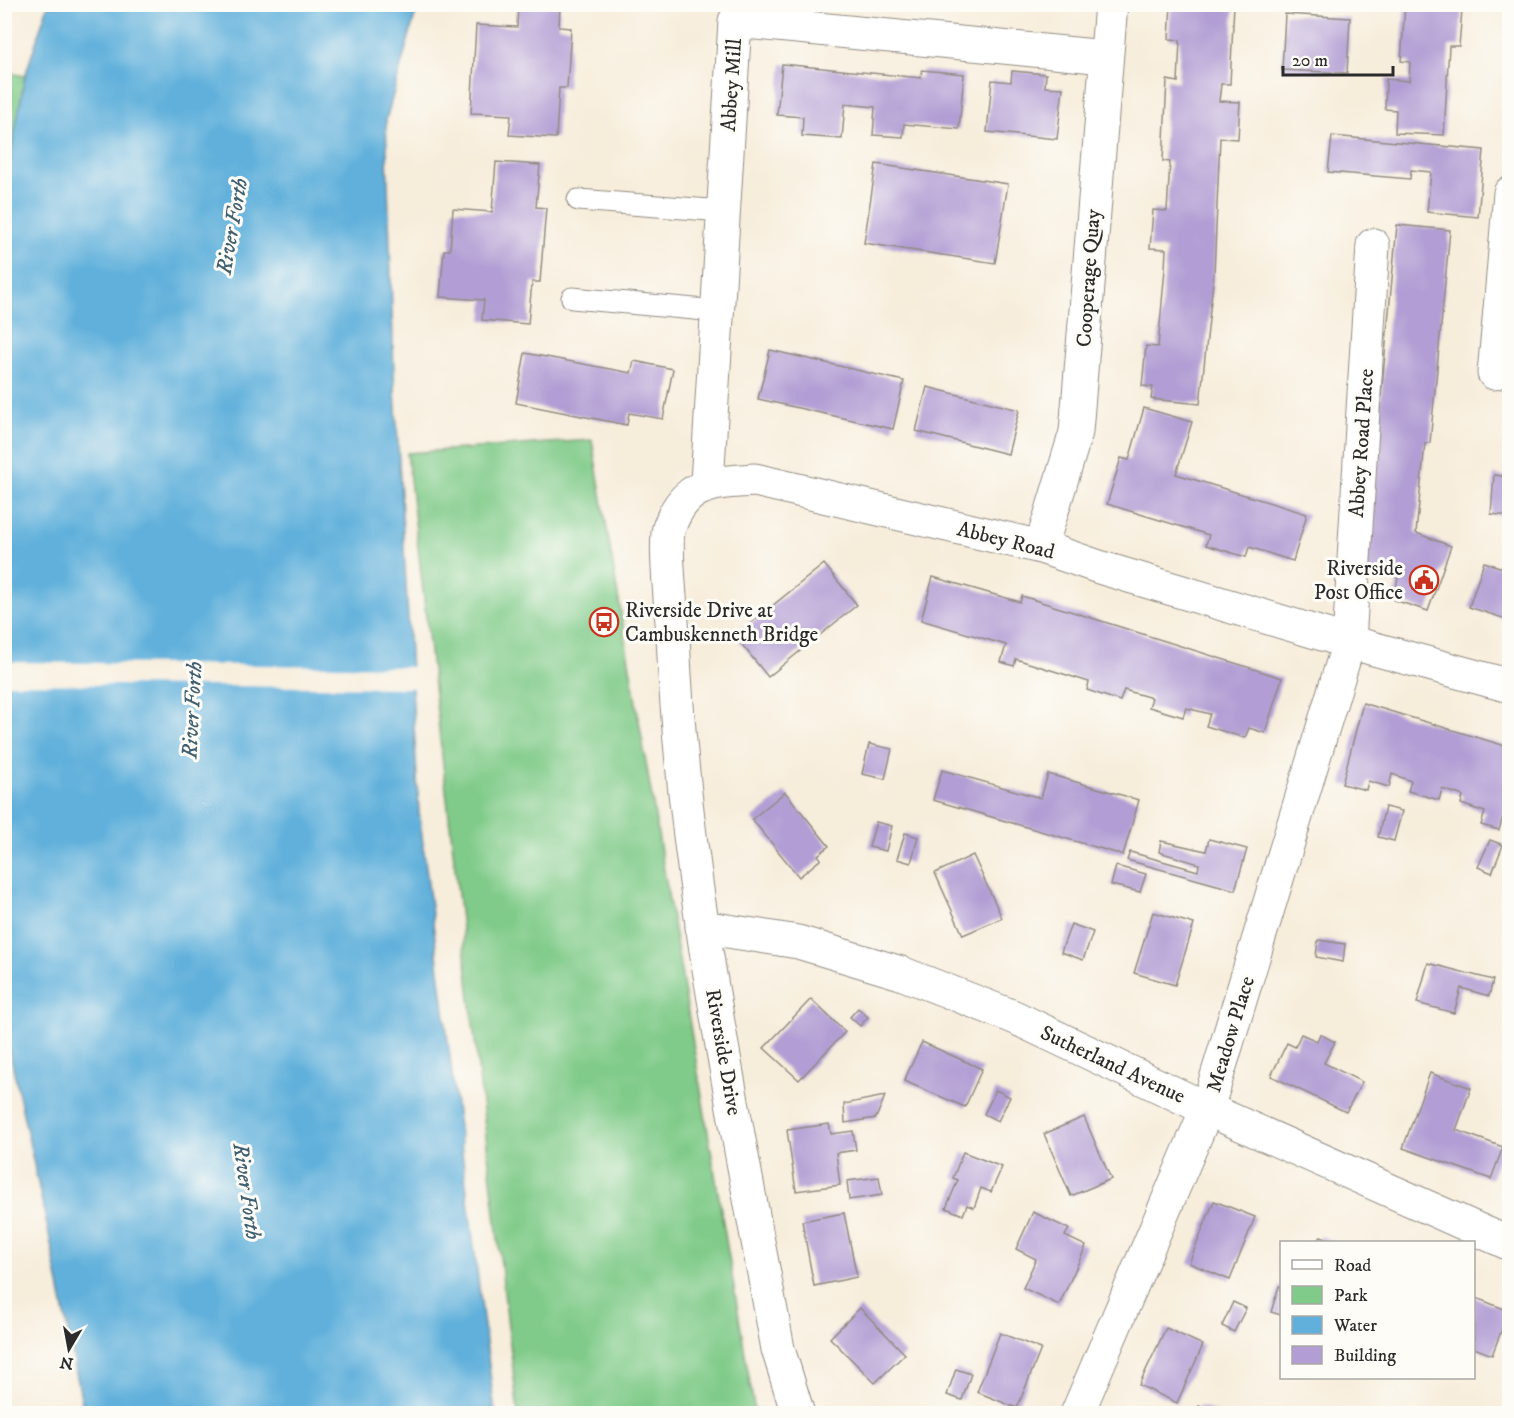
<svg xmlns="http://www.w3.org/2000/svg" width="1514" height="1418" viewBox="0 0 1514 1418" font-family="'IM FELL DW Pica',serif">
<rect width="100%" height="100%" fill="#fdfcf7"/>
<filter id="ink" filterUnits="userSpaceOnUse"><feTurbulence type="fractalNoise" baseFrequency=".0167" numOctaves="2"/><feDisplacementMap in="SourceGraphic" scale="12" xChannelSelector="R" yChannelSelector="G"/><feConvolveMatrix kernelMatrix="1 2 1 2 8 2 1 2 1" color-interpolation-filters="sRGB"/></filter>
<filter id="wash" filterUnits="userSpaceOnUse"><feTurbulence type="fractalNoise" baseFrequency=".008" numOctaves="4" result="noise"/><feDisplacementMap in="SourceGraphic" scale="24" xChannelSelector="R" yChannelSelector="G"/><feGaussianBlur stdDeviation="1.35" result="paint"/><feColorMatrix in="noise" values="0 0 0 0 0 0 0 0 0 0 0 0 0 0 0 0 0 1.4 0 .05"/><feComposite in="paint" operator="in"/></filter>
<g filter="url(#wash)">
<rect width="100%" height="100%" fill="#f7eddb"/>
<g fill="#80cb89" stroke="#567b5a" stroke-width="1.5">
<path d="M5 72 25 76 5 192Z"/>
<path d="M592 440 755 1413H518L407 453Z"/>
</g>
<path fill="#60b0db" stroke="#466e83" stroke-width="1.5" d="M48 5H418L386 120 394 373 419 812 495 1413H84L49 1234 4 1026V192L25 76Z"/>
<path fill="#f7eddb" d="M5 662 414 667 415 688 5 684Z"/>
<g id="blocks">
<g fill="#b29ed4">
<path d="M518 4H560L559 27 571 28 567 88H559L556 138 509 135 511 115 471 113 476 25 517 27Z"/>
<path d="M1171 4H1234L1230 84H1221L1219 101 1240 102 1238 139 1220 138 1214 272 1200 404 1151 399 1153 387 1142 386 1146 346 1158 347 1165 269 1166 249 1150 248 1153 210 1167 211 1170 162 1163 161 1167 80 1178 82 1180 40 1169 39Z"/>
<path d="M1405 5H1448V10H1462L1459 46H1449L1444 135 1395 133 1396 110 1385 109 1386 79 1409 81 1410 62 1401 61Z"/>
<path d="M1285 14 1350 18 1347 73 1282 70Z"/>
<path d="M782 64 921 78 922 70 964 74 959 129 904 124 903 137 873 135 875 107 845 104 842 139 802 136 803 117 777 115Z"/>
<path d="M1012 71 1046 74 1045 87 1063 88 1057 139 987 132 992 80 1011 82Z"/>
<path d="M1332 136 1484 150 1478 217 1427 212 1431 172 1411 170 1410 179 1328 172Z"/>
<path d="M496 162 540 165 536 207 546 208 540 282H532L528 324 482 320 484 300 440 297 444 250H450L453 209 492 212Z"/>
<path d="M876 164 1008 184 995 263 864 243Z"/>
<path d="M1397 225 1450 230 1430 443H1425L1416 533 1451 546 1428 611 1394 600 1398 577 1372 575 1365 570Z"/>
<path d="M770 350 904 381 893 429 758 399Z"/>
<path d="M525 353 631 373 634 361 673 369 663 419 629 413 627 425 516 403Z"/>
<path d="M927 387 1019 410 1008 454 916 431Z"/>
<path d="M1144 408 1192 422 1176 474 1307 514 1293 561 1249 547 1246 557 1206 545 1209 535 1107 504 1121 458 1129 460Z"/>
<path d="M1494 475 1509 477V516L1491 514Z"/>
<path d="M1484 562 1509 570V620L1469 607Z"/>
<path d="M824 564 857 605 768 677 735 636Z"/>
<path d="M933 577 1020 602 1022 596 1282 678 1265 733 1249 728 1245 738 1206 726 1210 714 1186 708 1183 717 1149 707 1152 698 1124 690 1120 701 1087 690 1089 682 1016 659 1014 666 1001 662 1006 645 921 620Z"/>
<path d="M1363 703 1509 747V812L1505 810 1499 830 1481 825 1485 812 1461 804 1463 796 1455 793 1442 789 1439 800 1408 791 1411 781 1392 774 1389 787 1368 781 1366 790 1342 784Z"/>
<path d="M869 744 892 749 885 779 862 774Z"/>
<path d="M942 770 1041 798 1048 774 1139 800 1123 855 933 800Z"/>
<path d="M785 792 829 846 818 855 821 859 799 877 752 819Z"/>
<path d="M1385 807 1402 811 1394 841 1378 837Z"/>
<path d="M876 822 892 826 886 851 869 847Z"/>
<path d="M905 833 918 837 911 863 897 859Z"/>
<path d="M1209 839 1247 849 1235 890 1127 860 1130 852 1198 871 1199 864 1159 852 1161 841 1206 851Z"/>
<path d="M1490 840 1503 845 1492 873 1478 867Z"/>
<path d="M973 855 1002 918 963 935 935 873Z"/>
<path d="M1116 866 1146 874 1140 892 1111 885Z"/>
<path d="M1153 912 1194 924 1175 985 1134 973Z"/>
<path d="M1071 924 1093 932 1083 960 1061 952Z"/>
<path d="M1318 940 1345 944 1343 962 1316 957Z"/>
<path d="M1428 963 1493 980 1489 996 1461 988 1454 1013 1417 1003Z"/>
<path d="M811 999 845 1032 799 1080 764 1048Z"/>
<path d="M858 1008 868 1017 860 1026 850 1017Z"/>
<path d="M1301 1034 1317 1041 1320 1034 1335 1042 1324 1063 1362 1082 1346 1112 1271 1076 1287 1043 1295 1047Z"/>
<path d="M922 1042 982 1069 965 1107 904 1081Z"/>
<path d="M1430 1073 1471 1088 1456 1130 1503 1147 1491 1179 1403 1148Z"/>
<path d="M996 1090 1010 1097 998 1121 984 1114Z"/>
<path d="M885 1096 876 1118 845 1123 844 1104Z"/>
<path d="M1084 1117 1111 1179 1071 1196 1044 1134Z"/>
<path d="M829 1124 831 1134 853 1131 856 1150 836 1153 840 1185 796 1191 787 1130Z"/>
<path d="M963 1152 1002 1167 991 1192 981 1188 974 1208 967 1205 963 1215 946 1208 958 1180 953 1178Z"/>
<path d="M879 1177 882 1195 849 1200 847 1181Z"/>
<path d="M1214 1201 1255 1217 1230 1280 1189 1263Z"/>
<path d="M1033 1212 1069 1229 1065 1236 1086 1246 1059 1305 1023 1288 1036 1259 1016 1249Z"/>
<path d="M844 1213 857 1277 814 1286 802 1221Z"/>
<path d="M1321 1236 1336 1242H1318Z"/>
<path d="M1279 1286H1281V1315L1271 1312Z"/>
<path d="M1474 1297 1509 1311 1492 1355 1474 1348Z"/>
<path d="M1233 1302 1246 1308 1234 1332 1222 1326Z"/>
<path d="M860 1308 905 1354 875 1383 830 1338Z"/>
<path d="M1166 1328 1203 1345 1177 1403 1139 1385Z"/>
<path d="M1000 1333 1041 1349 1017 1408 977 1392Z"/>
<path d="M956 1369 971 1374 962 1400 947 1395Z"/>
<path d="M1199 1406 1219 1413H1196Z"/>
</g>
</g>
</g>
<g filter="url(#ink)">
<use href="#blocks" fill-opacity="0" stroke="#918c83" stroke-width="1.5"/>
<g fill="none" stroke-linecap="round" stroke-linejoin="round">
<g stroke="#918c83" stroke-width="23">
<g id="lane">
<path d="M578 200 723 211"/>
<path d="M572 298 717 311"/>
</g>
</g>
<g stroke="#918c83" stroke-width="35">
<g id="street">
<path d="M1510 193 1500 310 1510 311"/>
<path d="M1494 373 1500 310"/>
<path d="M707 483 735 21 1105 57"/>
<path d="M1041 547 1076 432 1111 4"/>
<path d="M702 927 798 942 901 973 1014 1017 1207 1109 1510 1244"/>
<path d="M798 1414 778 1349C735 1113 683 877 673 636 672 616 664 543 669 528 685 481 714 483 755 480L1041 547 1099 567 1349 642 1510 686"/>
<path d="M1077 1414 1207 1109 1349 642 1373 245"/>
</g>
</g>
<use href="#lane" stroke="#fff" stroke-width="21"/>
<use href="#street" stroke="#fff" stroke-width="33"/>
</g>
</g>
<defs>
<g id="civic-ring" transform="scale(1.5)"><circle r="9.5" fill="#fdfcf7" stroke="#c8321e" stroke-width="1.5"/><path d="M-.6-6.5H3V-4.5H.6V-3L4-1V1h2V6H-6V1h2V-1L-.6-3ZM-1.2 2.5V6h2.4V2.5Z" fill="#c8321e"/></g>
<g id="bus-ring" transform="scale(1.5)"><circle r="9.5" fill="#fdfcf7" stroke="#c8321e" stroke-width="1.5"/><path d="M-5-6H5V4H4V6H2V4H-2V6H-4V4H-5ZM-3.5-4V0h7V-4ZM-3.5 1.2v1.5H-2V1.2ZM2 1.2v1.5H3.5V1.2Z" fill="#c8321e"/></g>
</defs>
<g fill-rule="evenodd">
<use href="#civic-ring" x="1424" y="580"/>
<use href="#bus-ring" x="604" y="622"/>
</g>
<g text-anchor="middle" stroke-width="6" stroke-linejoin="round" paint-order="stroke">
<g font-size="21" fill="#2b2b2b" stroke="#fdfcf7">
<text transform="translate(731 85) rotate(-86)" y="7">Abbey Mill</text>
<text transform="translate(1088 278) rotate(-86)" y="7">Cooperage Quay</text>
<text transform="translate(1361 443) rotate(-86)" y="7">Abbey Road Place</text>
<text transform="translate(1006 540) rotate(14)" y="7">Abbey Road</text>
<text transform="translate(1230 1034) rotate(-73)" y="7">Meadow Place</text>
<text transform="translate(724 1052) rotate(80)" y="7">Riverside Drive</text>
<text transform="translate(1113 1064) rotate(25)" y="7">Sutherland Avenue</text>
</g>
<g font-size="21" fill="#2b2b2b" stroke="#fdfcf7" text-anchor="end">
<text x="1403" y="575">Riverside<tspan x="1403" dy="24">Post Office</tspan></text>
<text x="625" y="617" text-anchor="start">Riverside Drive at<tspan x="625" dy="24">Cambuskenneth Bridge</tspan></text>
</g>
<g font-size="22" font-style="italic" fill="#406071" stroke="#fdfcf7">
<text transform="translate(231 226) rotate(-80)" y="8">River Forth</text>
<text transform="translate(191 710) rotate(-87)" y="8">River Forth</text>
<text transform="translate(248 1191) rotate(82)" y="8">River Forth</text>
</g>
</g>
<rect width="1514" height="1418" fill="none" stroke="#fdfcf7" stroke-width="24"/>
<rect x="1280" y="1241" width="195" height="138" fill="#fdfcf7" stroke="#a9a8a5" stroke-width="1.5"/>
<rect x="1292" y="1260" width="30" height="9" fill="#ffffff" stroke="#a9a8a5" stroke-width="1.5"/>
<text x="1334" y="1271" font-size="18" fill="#2b2b2b">Road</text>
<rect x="1292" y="1286" width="30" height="18" fill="#80cb89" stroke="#a9a8a5" stroke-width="1.5"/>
<text x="1334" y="1301" font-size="18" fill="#2b2b2b">Park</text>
<rect x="1292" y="1316" width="30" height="18" fill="#60b0db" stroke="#a9a8a5" stroke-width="1.5"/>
<text x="1334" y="1331" font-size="18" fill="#2b2b2b">Water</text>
<rect x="1292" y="1346" width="30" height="18" fill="#b29ed4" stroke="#a9a8a5" stroke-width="1.5"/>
<text x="1334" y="1361" font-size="18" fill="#2b2b2b">Building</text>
<g transform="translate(69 1349) rotate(190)" stroke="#fdfcf7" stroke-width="4.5" paint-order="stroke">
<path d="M0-4.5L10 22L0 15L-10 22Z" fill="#2b2b2b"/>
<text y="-9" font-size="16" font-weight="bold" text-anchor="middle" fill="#2b2b2b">N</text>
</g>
<path d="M1283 66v9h110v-9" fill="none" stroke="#2b2b2b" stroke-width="3"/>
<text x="1292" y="66" font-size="18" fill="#2b2b2b" stroke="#fdfcf7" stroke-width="4.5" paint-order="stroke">20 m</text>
</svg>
